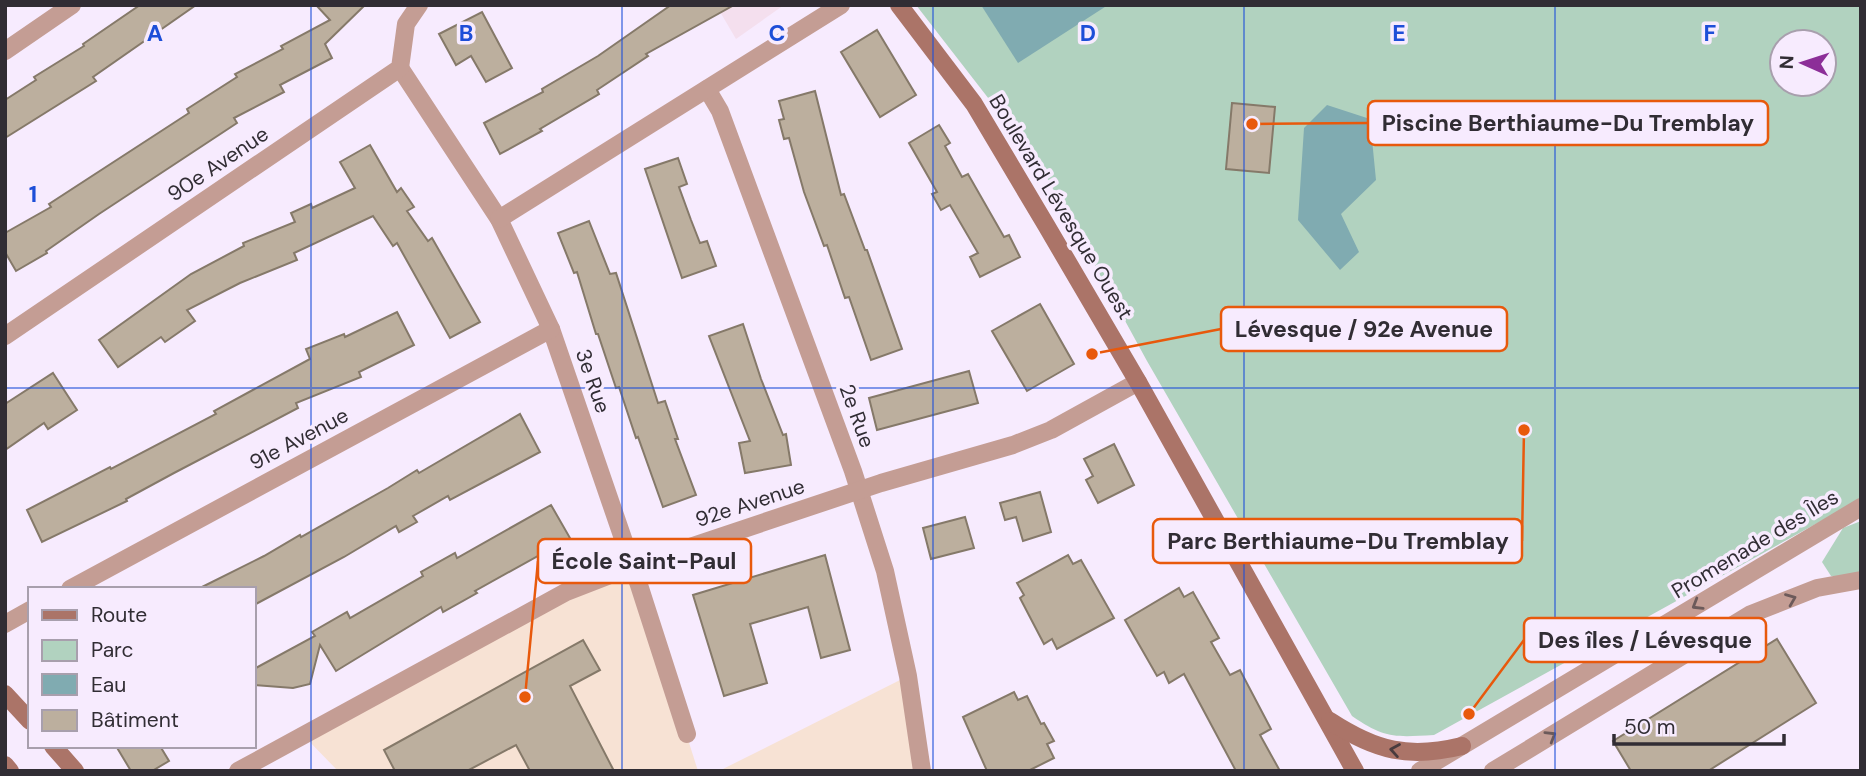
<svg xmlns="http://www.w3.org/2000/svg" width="1866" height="776" viewBox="0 0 1866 776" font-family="'DM Sans',sans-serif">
<rect width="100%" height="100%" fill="#f7ebfe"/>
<path fill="#f4dfee" d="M716 5H784L736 39Z"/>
<g fill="#f7e2d4">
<path d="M633 566 698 771H338L304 736Z"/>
<path d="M908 676 922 771H719Z"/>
</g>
<g fill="#b1d2bf" fill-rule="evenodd">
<path d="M916 5H1861V499L1434 735C1395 737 1385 739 1352 716L1147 361 1040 165ZM1782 42H1824V84H1782Z"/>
<path d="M1861 521V576H1831L1822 562 1843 528Z"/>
</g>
<g fill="#80abb1">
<path d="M981 5H1108L1018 63Z"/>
<path d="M1327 105 1370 119 1376 180 1341 214 1359 252 1340 270 1298 220 1304 128Z"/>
</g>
<g fill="#bcaf9e" stroke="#857969" stroke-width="2">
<path d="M140 5H196L93 77 96 81 5 138V100L36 80 34 77 84 46 83 44Z"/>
<path d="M316 5H365L325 44 332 58 280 85 284 92 234 118 237 123 99 214 46 251 47 253 16 271 5 252V233L51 207 49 204 189 113 187 109 237 77 235 74 283 49 281 46 330 20Z"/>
<path d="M671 5H734L646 54 648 56 597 90 599 94 540 129 542 131 500 154 484 123 543 92 542 89 598 56Z"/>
<path d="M482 12 512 68 486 82 471 56 456 65 439 34Z"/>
<path d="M877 30 916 95 880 117 841 52Z"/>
<path d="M815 91 841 195 844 194 865 250H867L902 349 871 360 849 297 845 298 827 245 824 246 804 192 789 138 784 139 779 120 784 119 779 101Z"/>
<path d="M1232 103 1275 107 1269 173 1226 169Z"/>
<path d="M939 125 950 143 945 146 962 177 968 174 1004 237 1009 235 1020 257 980 277 970 257 978 253 950 205 941 210 932 194 937 192 909 143Z"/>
<path d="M370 145 397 192 401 188 414 207 407 211 428 241 432 238 480 322 450 338 397 243 393 246 373 216 294 253 297 260 240 283 187 310 195 321 165 342 161 337 118 367 99 340 191 274 244 246 243 243 295 222 291 213 311 204 312 208 355 188 340 162Z"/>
<path d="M678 158 687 184 679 187 691 220 700 243 707 241 716 266 682 278 645 169Z"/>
<path d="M589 221 610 274 616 273 658 403 665 401 678 439H675L696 495 663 507 638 437 636 438 619 387 616 388 598 334H596L577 272 574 273 558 233Z"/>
<path d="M1040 304 1074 364 1027 391 992 331Z"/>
<path d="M397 312 414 345 359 372 361 377 296 403 298 408 174 473 126 499 127 501 42 542 27 510 110 467 111 469 216 414 214 411 310 359 306 349 344 334 345 337Z"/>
<path d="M743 324 761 379 783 435 786 434 791 465 745 473 739 443 750 441 709 336Z"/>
<path d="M969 371 978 403 877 430 869 398Z"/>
<path d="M53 373 77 410 48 429 44 423 5 450V404Z"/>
<path d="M520 414 540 452 450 500 448 496 413 516 417 522 399 532 396 526 344 557 254 605V589H198L264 556 300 535 301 537 388 488 417 470 419 473Z"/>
<path d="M1114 444 1134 485 1098 503 1086 480 1093 476 1084 459Z"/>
<path d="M1040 492 1051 532 1023 541 1016 517 1005 520 1000 503Z"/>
<path d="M551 505 570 538 475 591 477 593 443 612 441 607 336 671 320 645 310 684 293 688 254 685V669L315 636 312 632 347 612 350 618 423 576 421 572 455 553 457 558Z"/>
<path d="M965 517 974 548 931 559 923 528Z"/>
<path d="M825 555 850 650 821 658 808 607 750 624 767 683 724 696 693 595Z"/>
<path d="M1068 555 1073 564 1081 560 1114 618 1057 649 1052 639 1044 644 1020 598 1024 595 1017 583Z"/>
<path d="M1179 588 1184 597 1193 592 1219 638 1211 642 1230 675 1240 670 1271 729 1260 735 1280 771H1236L1184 674 1169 683 1164 672 1157 676 1125 620Z"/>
<path d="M1777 639 1816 703 1708 771H1631L1613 741Z"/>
<path d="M583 640 600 670 570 686 614 771H530L516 745 467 771H395L384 750Z"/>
<path d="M1014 692 1018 700 1027 696 1041 724 1044 723 1054 741 1047 744 1054 758 1028 771H987L963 717Z"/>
<path d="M116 746H160L169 761 152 771H131Z"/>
</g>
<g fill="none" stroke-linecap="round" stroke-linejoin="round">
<g stroke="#c49d94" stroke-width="18">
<path d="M5 51 72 5"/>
<path d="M400 68 499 219 551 329 639 585 687 734"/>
<path d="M707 89 720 111 853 471 885 571 908 676 922 771"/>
<path d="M499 219 841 5"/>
<path d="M5 336 400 68 406 24 419 5"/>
<path d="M70 589 551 329"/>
<path d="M5 624 30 610"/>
<path d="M238 771 566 592 633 566 881 483 1013 445 1051 430 1138 382"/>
<path d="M1420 771 1861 507"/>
<path d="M1493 771 1751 614 1817 588 1861 580"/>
</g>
<g stroke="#ab7468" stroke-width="18">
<path d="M899 5 974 104 1046 225 1138 382 1355 771"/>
<path d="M5 694 30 721"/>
<path d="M1330 721C1376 751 1409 759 1462 746"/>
<path d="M53 746 75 771"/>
<path d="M5 765 10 771"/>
</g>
</g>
<defs><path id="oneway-chevron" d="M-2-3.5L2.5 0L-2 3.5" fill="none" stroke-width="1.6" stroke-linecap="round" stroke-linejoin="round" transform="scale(1.75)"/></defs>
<g stroke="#6c5a5a">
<use href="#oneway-chevron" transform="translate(1791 599) rotate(-22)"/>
<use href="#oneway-chevron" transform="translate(1697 605) rotate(149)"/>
<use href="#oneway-chevron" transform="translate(1551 736) rotate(-31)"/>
</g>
<use stroke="#493b3e" href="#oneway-chevron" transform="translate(1395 750) rotate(-170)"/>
<path fill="none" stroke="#1d4ed8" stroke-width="2" stroke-opacity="0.55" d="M311 5V771M622 5V771M933 5V771M1244 5V771M1555 5V771M5 388H1861"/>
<g text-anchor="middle" stroke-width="7" stroke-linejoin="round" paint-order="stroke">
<g font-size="21" fill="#312d34" stroke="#f7ebfe">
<text transform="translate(218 164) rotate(-34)" y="7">90e Avenue</text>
<text transform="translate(1061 207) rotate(59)" y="7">Boulevard Lévesque Ouest</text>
<text transform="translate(593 381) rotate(71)" y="7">3e Rue</text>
<text transform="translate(857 416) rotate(70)" y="7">2e Rue</text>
<text transform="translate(299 439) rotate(-28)" y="7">91e Avenue</text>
<text transform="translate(750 503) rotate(-18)" y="7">92e Avenue</text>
<text transform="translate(1755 544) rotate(-31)" y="7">Promenade des Îles</text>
</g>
</g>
<g font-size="23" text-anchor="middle" font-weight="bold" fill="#1d4ed8" stroke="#f7ebfe" stroke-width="7" stroke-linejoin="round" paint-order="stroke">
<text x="155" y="41">A</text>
<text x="466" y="41">B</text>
<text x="777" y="41">C</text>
<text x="1088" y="41">D</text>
<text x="1399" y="41">E</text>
<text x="1710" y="41">F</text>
<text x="33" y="202">1</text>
</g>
<path fill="none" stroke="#e8590c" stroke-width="2.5" d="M1252 124L1368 123M1092 354L1221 329M1524 430L1522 541M525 697L538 561M1469 714L1524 640"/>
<g fill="#e8590c" stroke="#f7ebfe" stroke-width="2.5">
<circle cx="1252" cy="124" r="7"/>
<circle cx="1092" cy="354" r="7"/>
<circle cx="1524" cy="430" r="7"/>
<circle cx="525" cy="697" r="7"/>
<circle cx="1469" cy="714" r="7"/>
</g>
<g fill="#f7ebfe" stroke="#e8590c" stroke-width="2.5">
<rect x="1368" y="101" width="400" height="44" rx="7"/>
<rect x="1221" y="307" width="286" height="44" rx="7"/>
<rect x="1153" y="519" width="369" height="44" rx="7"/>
<rect x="538" y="539" width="213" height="44" rx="7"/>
<rect x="1524" y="618" width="242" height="44" rx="7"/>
</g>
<g font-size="23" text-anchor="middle" font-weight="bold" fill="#312d34">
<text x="1568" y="131">Piscine Berthiaume-Du Tremblay</text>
<text x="1364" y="337">Lévesque / 92e Avenue</text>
<text x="1338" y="549">Parc Berthiaume-Du Tremblay</text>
<text x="644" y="569">École Saint-Paul</text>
<text x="1645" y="648">Des îles / Lévesque</text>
</g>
<rect width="1866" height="776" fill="none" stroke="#312d34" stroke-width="14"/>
<rect x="28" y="587" width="228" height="161" fill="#f7ebfe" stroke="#a89fad" stroke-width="2"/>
<rect x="42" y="610" width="35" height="10" fill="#ab7468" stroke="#a89fad" stroke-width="2"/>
<text x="91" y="622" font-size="21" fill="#312d34">Route</text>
<rect x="42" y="640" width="35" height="21" fill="#b1d2bf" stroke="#a89fad" stroke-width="2"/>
<text x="91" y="657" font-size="21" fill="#312d34">Parc</text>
<rect x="42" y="674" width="35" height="21" fill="#80abb1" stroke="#a89fad" stroke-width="2"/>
<text x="91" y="692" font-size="21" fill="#312d34">Eau</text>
<rect x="42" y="710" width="35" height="21" fill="#bcaf9e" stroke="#a89fad" stroke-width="2"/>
<text x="91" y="727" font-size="21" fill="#312d34">Bâtiment</text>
<g transform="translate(1803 63) rotate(273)"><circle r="33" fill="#f7ebfe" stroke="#a89fad" stroke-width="2"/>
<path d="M0-5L12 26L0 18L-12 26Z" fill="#8c2e98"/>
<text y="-10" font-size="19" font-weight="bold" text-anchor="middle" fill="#312d34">N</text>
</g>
<path d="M1614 734v10h170v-10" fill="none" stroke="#312d34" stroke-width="3.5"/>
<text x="1624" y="734" font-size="21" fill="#312d34" stroke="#f7ebfe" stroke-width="5" paint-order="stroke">50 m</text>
</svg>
